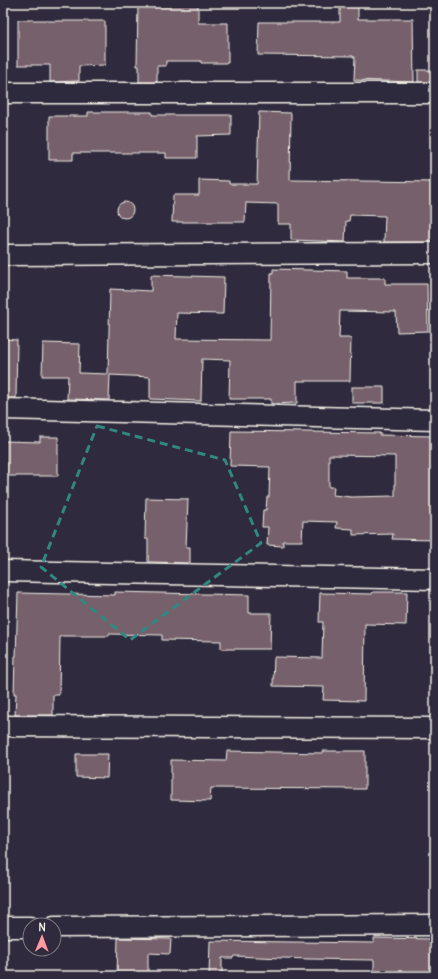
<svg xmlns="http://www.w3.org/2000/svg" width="438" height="979" viewBox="0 0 438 979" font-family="Delius,sans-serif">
<rect width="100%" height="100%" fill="#2f2a3d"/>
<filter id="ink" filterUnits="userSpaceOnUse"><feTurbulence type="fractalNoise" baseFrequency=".025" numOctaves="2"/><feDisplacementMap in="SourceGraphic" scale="8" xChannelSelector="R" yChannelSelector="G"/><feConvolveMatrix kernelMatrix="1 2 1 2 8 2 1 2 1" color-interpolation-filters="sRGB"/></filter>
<g filter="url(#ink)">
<g fill="#76616c" stroke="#f4f1e8" fill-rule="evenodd">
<path d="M138 3H198V23H228V63H201V61H166V66H157V82H139V66H137Z"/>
<path d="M340 3H358V19H413L414 82 354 80 355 57H353V56L258 55 259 22H340Z"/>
<path d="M18 20H47V21H105V65L79 66V81L50 82V65H18Z"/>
<rect x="418" y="70" width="17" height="12"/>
<path d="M88 112H152V115H231V135L197 136V158H166V153H73V160H49V116H88Z"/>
<path d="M259 112 291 113 290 180 435 182V242H384L385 216 350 215 349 221H346L345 242 291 240V224H278V204L246 203 245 222H172L173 195H199V180L229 181V184H257Z"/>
<circle cx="125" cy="210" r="8"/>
<path d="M273 269 347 271V278H385V284H427L428 331 397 332 396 312 340 311 339 338H351L350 381H297V403L271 404V399H229L230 360 202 359 201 401 150 399V377L110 375 109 400 67 399 68 376H42L43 343 80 344 79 373 108 374 110 289 151 291V275L224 277 223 314 177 313 176 339 270 340 271 273H273Z"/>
<path d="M3 339 17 340 16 398H3Z"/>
<rect x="352" y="387" width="32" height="16"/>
<path d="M231 431 380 433 379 435 435 436 433 540 392 539 393 534 353 535V529L336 528 337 522 303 521 302 541H283V546L267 545 268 527H262L263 510H266L267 497H269L270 467 230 466ZM329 455 395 456V496L351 497 333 495 334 487H329Z"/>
<path d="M40 437H58V476H3V441L40 442Z"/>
<path d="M146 498 188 499 186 547H190V563L148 562V539H145Z"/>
<path d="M115 592 249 595V613H271L270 649H221V641L162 640V635L109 634V636H60L59 695H53V715H15L16 694H14L15 656H16L18 593 115 595Z"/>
<path d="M373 592H407L406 625 365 624 364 701 323 700 324 687 273 686 274 657 322 658 323 622H319L320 593 372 594Z"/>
<path d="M227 751 323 753V751H365V789L211 788 210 801 171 800V760L226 761Z"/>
<path d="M76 754H108L107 778 76 777Z"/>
<path d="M118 938 171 939 170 954 148 953V976H117Z"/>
<path d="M374 938 435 939V960H434L433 976H374V960L308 959 234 956 233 958H222V976H209L210 941 374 943Z"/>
</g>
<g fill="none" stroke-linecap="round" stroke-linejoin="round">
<g stroke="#f4f1e8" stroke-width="23">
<g id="street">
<path d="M3 93H435"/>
<path d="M3 255 435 253"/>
<path d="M3 409 435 420"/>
<path d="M3 571 435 579"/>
<path d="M3 726 435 728"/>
<path d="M3 927H30"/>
<path d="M54 927 435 925"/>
</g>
</g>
<use href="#street" stroke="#2f2a3d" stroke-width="20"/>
</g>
</g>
<path fill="none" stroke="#318880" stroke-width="3" stroke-dasharray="8 5" stroke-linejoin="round" d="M97 426 225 460 261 543 130 640 41 567Z"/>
<rect width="438" height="979" fill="none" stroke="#2f2a3d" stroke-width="16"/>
<rect x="8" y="8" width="422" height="963" fill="none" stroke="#f4f1e8" stroke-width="1.5" filter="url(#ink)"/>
<g transform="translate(42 937) rotate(1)"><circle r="19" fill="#2f2a3d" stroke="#7e7a81"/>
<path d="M0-3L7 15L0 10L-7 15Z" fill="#ff9aa2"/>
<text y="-6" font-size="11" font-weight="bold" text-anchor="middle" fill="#f4f1e8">N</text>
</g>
</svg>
